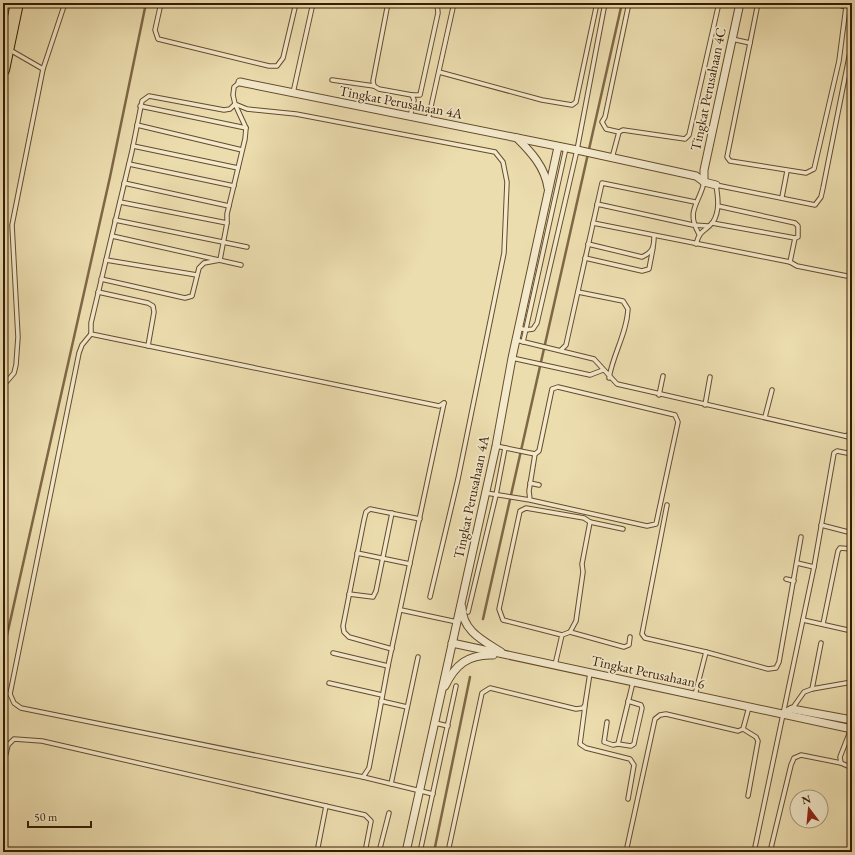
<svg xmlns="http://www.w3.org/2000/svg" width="855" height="855" viewBox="0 0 855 855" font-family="'EB Garamond',serif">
<rect width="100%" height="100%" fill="#ecddaf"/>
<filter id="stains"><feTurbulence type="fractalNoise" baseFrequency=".005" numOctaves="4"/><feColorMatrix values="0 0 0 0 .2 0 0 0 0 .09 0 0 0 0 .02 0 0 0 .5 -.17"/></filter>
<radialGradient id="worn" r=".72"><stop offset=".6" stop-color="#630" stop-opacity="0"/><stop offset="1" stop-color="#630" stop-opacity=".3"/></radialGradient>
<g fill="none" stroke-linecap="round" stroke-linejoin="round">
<g stroke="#7f6847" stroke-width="2.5">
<path d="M483 619 622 3"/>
<path d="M3 653 110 177 146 3"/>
<path d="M434 852 470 677"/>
</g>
<g stroke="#654c2e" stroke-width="5.5">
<g id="service">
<path d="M161 3 155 30 158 39 269 66H277L283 58 296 3"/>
<path d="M388 3 373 81 374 86 379 89 412 95H420L438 13 437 3"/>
<path d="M629 3 605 117 602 122 606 129 619 132 623 130 685 139 689 135 719 3"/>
<path d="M732 39 750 43 758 3"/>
<path d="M750 43 727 157 730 161 806 173 814 169 839 61 846 7 833 3"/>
<path d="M10 50 43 69"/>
<path d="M439 72 542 100 572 105 576 102 597 3"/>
<path d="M332 80 374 86"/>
<path d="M240 82 234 87 233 95 235 104 247 109 296 114 495 152 503 162 507 182 504 253 458 479 430 597"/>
<path d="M293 93 313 3"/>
<path d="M140 106 246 128"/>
<path d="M410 117 414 100 412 95"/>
<path d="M428 120 454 3"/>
<path d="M137 125 242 150"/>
<path d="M133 146 238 168"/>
<path d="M612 158 619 132"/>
<path d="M129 164 234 186"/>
<path d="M124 183 229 206"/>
<path d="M782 197 787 171"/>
<path d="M120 202 227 223"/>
<path d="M597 204 693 225 708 226"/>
<path d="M115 220 247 247"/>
<path d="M593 223 790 262"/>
<path d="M712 223 795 238 798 237V226L795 223 718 206"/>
<path d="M699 234C685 210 700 203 704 182"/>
<path d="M112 236 241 265"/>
<path d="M795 238 790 262 797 266 852 277"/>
<path d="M588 244 642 257C653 252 654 247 654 236"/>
<path d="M696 244C700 229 705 232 713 222 720 211 718 197 716 185L815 205 821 197 823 188 852 42"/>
<path d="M585 258 642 271 649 269 653 248"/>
<path d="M106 260 197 275"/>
<path d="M101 279 185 298 192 296 199 268 204 263 220 260 227 223V214L245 139 246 128 235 104 230 109 224 110 149 96 142 101 132 151 91 323V334L439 406 444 403"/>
<path d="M98 292 148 303 153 306 154 312 148 346"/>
<path d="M578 292 623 301 628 309C627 333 613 354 609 378"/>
<path d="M519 328 526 330 533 329 537 323 577 150 605 3"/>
<path d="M91 334 82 345 79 353 10 694 14 703 21 708 363 777 369 768 388 666 444 403"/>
<path d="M516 340 594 359 617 384 845 436 850 434 852 429"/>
<path d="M523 342 566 148"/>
<path d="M561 350 566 345 602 183 695 202"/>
<path d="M512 358 590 375 603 370"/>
<path d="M3 386 14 373 16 365 18 337 12 225 43 69 65 3"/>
<path d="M659 395 663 376"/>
<path d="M705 405 710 377"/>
<path d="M765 417 772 390"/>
<path d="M845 436 852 438"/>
<path d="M496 446 535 454"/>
<path d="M530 483 539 485"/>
<path d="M486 493 530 500 647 526 656 524 678 422 675 415 558 387 552 389 539 451 535 454 529 491 530 500"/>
<path d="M667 505 642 634 645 638 706 652 695 695"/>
<path d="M590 522 623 529"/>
<path d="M821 525 852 533"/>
<path d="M357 553 410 564"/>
<path d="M797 563 814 567"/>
<path d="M786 579 794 581"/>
<path d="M349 594 373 597 376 591 392 513"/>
<path d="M401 610 457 622"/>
<path d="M468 612 496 495 505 448"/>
<path d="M803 620 852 631"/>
<path d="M823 624 838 551 840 548 852 549"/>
<path d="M570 632 624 647 629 645 630 637"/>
<path d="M392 649 349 637 344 632 343 626 364 520 366 512 370 509 420 519"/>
<path d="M706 652 768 669 776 668 779 662 801 537"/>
<path d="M333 653 388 666"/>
<path d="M555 665 562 635 570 632 576 621 583 572 582 564 590 522 584 518 526 508 520 511 499 609 503 620 562 635"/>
<path d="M329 683 382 695"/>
<path d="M812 689 821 643"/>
<path d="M381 701 407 707"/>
<path d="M585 706 580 744 586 748 630 759 634 765 628 799"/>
<path d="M792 709 804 692 812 689 852 682"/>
<path d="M607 722 604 742 613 745 618 744 633 682"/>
<path d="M435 723 448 726"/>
<path d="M743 729 756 737 758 741 748 796"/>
<path d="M851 729 840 757 841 763 852 768"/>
<path d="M618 744 631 746 634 744 635 739 642 708 641 705 628 701"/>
<path d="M3 766 8 745 14 739 42 741 365 815 371 821 365 852"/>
<path d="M363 777 433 794"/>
<path d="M391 784 418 657"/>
<path d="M317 852 326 806"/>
<path d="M379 852 389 813"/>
<path d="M420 852 456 686"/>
<path d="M448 852 482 693 490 688 576 709 583 708 585 705 590 673"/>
<path d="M626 852 655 719 660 715 666 714 738 731 743 729 749 707"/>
<path d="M754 852 814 567 834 453 837 451 852 454"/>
<path d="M770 852 791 765 794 758 801 755 841 763"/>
</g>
</g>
<g stroke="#654c2e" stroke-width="9">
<g id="minor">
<path d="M240 82 577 150 696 176 704 182 716 185"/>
<path d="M517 138C531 152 545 167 548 188"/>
<path d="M704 182V170L740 3"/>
<path d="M462 607C462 631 484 641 501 652"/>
<path d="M452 643 852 729"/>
<path d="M445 686C455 665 468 654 493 655"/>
<path d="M783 714 792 709 852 720"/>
<path d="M406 852 496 446 512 358 558 147"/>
</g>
</g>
<g stroke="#381c03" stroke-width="14">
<path id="motorway" d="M3 70 17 3"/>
</g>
<use href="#service" stroke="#f3e9cb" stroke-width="3.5"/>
<use href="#minor" stroke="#f3e9cb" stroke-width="7"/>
<use href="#motorway" stroke="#ecddaf" stroke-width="12"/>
</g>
<g text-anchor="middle" stroke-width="3.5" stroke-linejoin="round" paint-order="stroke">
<g font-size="14" fill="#381c03" stroke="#f3e9cb">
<text transform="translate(708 89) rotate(-78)" y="5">Tingkat Perusahaan 4C</text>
<text transform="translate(401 102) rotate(11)" y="5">Tingkat Perusahaan 4A</text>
<text transform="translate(471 497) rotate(-78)" y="5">Tingkat Perusahaan 4A</text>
<text transform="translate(648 672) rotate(12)" y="5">Tingkat Perusahaan 6</text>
</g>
</g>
<rect width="855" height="855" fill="none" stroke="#ecddaf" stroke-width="16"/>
<rect x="4" y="4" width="847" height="847" fill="none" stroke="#381c03" stroke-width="2"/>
<rect x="8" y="8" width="839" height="839" fill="none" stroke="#381c03"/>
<g transform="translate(809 809) rotate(344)"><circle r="19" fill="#f3e9cb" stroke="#a8977b"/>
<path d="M0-3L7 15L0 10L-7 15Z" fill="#8f2418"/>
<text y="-6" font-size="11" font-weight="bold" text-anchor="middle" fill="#381c03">N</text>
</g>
<path d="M28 821v6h63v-6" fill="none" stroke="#381c03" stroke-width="2"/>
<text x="34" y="821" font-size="12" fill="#381c03" stroke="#f3e9cb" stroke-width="3" paint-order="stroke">50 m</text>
<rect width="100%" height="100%" filter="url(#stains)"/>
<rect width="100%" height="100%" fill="url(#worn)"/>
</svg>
